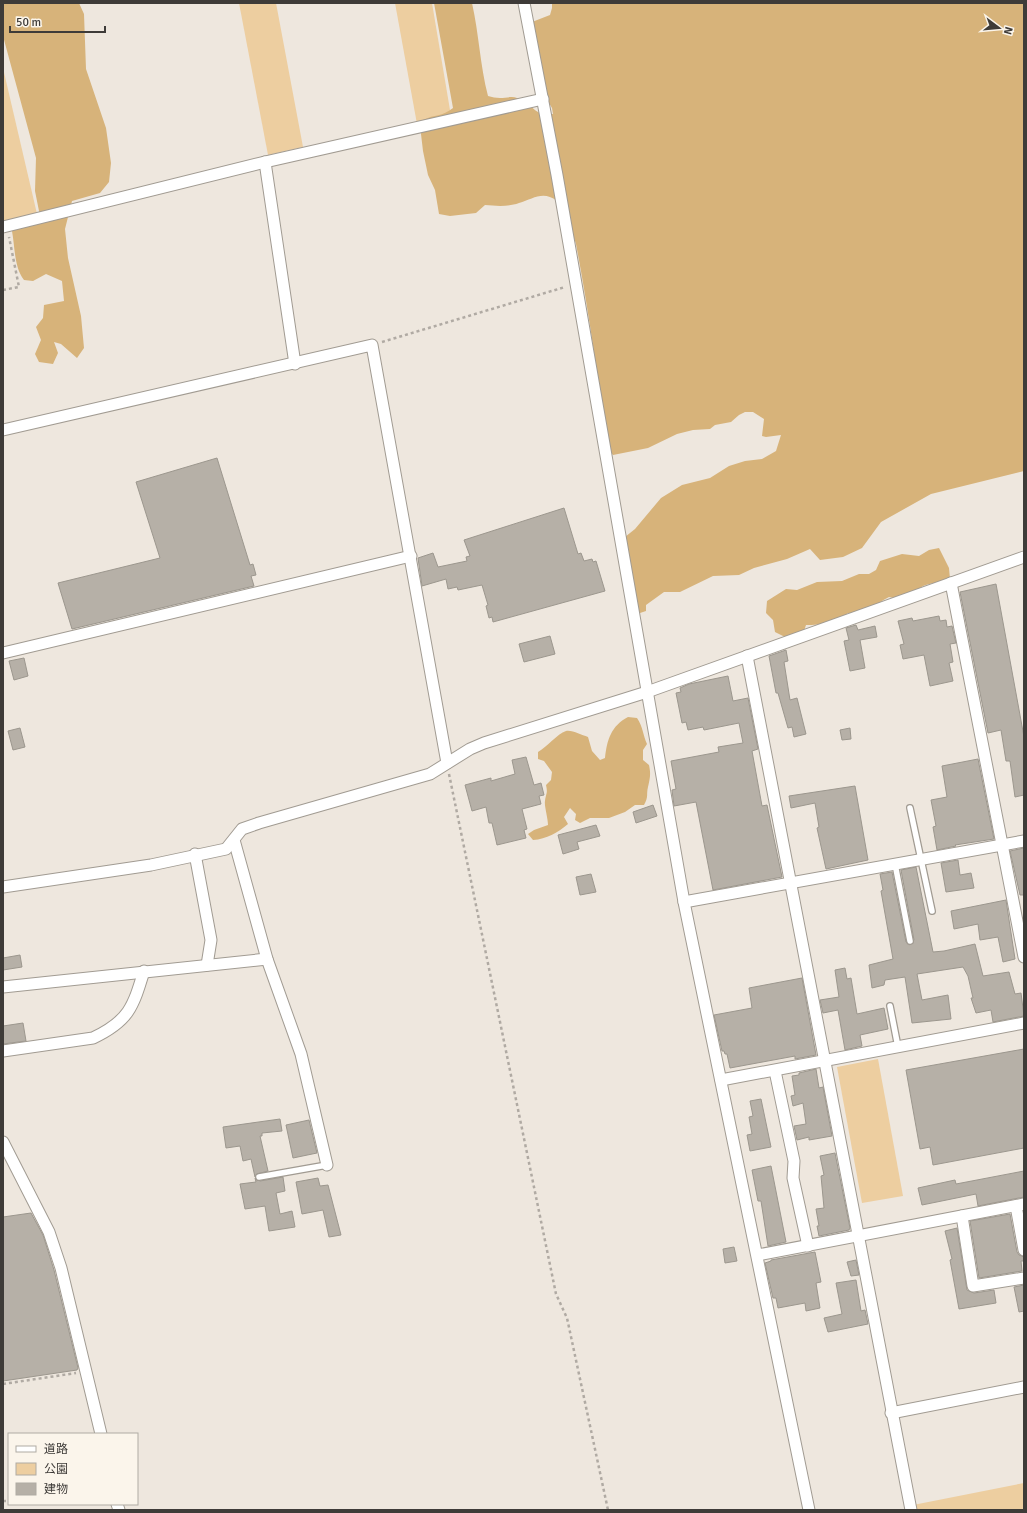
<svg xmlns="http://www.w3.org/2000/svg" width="1027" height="1513" viewBox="0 0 1027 1513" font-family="Signika,'Noto Sans JP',sans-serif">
<rect width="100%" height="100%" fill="#eee7de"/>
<g fill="#edcea0">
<path d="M239 3H276L303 147 268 155Z"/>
<path d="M395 3H432L451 116 417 124Z"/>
<path d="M3 68 37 214 3 222Z"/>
<path d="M878 1059 903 1196 862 1203 837 1067Z"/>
<path d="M1024 1483V1510H914L913 1505Z"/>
</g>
<g fill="#d7b37a">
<path d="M3 3H79L84 14 86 69 106 128 111 163 109 182 100 193 72 201 65 229 68 258 81 316 84 348 77 358 61 344 54 342 58 353 53 364 39 362 35 354 41 340 36 327 43 318 44 305 64 301 62 281 46 274 33 281 24 280C14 267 15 247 12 231L40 216 35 191 36 158 3 36Z"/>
<path d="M434 3H472C479 34 480 65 488 96 492 97 496 98 500 98 506 98 512 96 517 98 534 103 533 117 553 114L552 108 546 98 532 22 550 15 552 8V3H1024V471L931 494 881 522 862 548 843 557 820 560 810 549 787 559 754 568 739 575 713 576 680 592H664L646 605V611L637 614 625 537 635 529 661 498 682 485 710 478 729 466 745 461 762 459 776 451 781 435 766 437 762 436 764 419 753 412H745L739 415 731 422 715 425 710 429 693 430 677 434 648 448 613 455 608 449C598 380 589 312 576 244 572 227 555 222 557 201 543 190 533 199 519 203 508 207 496 206 485 205L476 213 450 216 439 214 435 190 428 175 423 151 421 134 423 120C435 114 442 117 453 108Z"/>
<path d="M939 548 949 568 950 579C944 581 927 584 923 586 911 593 903 601 889 597 874 605 866 614 848 613 836 623 821 625 806 625L804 631 787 638 775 632 773 620 766 613 767 601 786 589 797 590 817 582 842 581 859 574H869L876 570 880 561 902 554 919 556 929 550Z"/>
<path d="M628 717 637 718C643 727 643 735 647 744L643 750V760L649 765C651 774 650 778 648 787 646 795 649 796 644 805H635L625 812 609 818H590L580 823 575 820 576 814 570 808 564 817 568 824C557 833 547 839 533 840L528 834 534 830 548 825C548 818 544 805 545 801 546 793 548 794 546 785L551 780 552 772 544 761 538 759V752C547 747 557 734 566 731 573 730 581 735 588 737L592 751 600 760 605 758C607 740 611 726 628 717Z"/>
</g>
<g fill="#b6b0a7" stroke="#9c978e">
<path d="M217 458 250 565 253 564 256 575 251 576 254 586 72 629 58 583 160 558 136 482Z"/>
<path d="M564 508 578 554 581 553 584 561 592 559 593 562 596 561 605 591 493 622 492 617 489 618 486 606 488 605 482 585 458 590 457 587 448 589 446 579 422 586 418 558 433 553 438 567 467 561 466 557 470 556 464 540Z"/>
<path d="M996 584 1024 737V795L1015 797 1010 761H1006L1001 730 988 733 960 592Z"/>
<path d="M939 616 940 621 946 620 947 627 952 626 956 643 950 644 953 662 949 663 953 681 930 686 924 655 903 659 900 645 904 644 898 621 912 618 913 621Z"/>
<path d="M856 625 858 630 875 626 877 637 860 640 865 668 850 671 844 641 849 640 846 628Z"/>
<path d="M550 636 555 654 524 662 519 644Z"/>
<path d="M786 650 788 661 784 662 790 700 797 698 806 734 794 737 792 727 788 728 778 693H776L769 656Z"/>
<path d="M24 658 28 676 14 680 9 661Z"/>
<path d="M728 676 733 701 748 698 758 749 752 751 762 806 767 805 782 877 713 890 696 802 674 806 672 790 676 789 671 761 719 752 718 747 743 743 739 723 704 730 703 727 688 730 686 722 682 723 676 693 681 692 680 688 689 684Z"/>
<path d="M20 728 25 747 13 750 8 731Z"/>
<path d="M850 728 851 739 842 740 840 730Z"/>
<path d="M526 757 534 785 541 783 544 795 539 796 541 804 522 809 527 829 524 830 526 838 497 845 492 823H489L486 807 472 811 465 785 491 778V781L515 774 512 760Z"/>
<path d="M978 759 994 839 955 845 956 846 937 850 933 827 936 826 931 800 947 797 942 766Z"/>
<path d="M855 786 868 860 826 869 817 828 819 827 815 803 791 808 789 796Z"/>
<path d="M653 805 657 816 636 823 633 812Z"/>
<path d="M596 825 600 836 577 842 579 849 563 854 558 835Z"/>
<path d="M1024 848V895H1020L1010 851Z"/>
<path d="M958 860 960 875 971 873 974 888 946 892 941 863Z"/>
<path d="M916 867 933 952 944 951 975 944 983 976 1009 972 1015 994 1021 993 1024 1016 993 1022 991 1010 976 1013 971 998H973L968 976 963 967 917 974 922 1000 948 995 951 1019 912 1023 905 977 885 980 884 985 872 988 869 965 893 959 881 891 883 890 880 874 892 872 906 942 910 945 914 940 901 870Z"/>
<path d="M591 874 596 892 580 895 576 877Z"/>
<path d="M1006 900 1015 959 1003 962 998 937 980 940 978 924 954 929 951 911Z"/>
<path d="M20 955 22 967 3 970V958Z"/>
<path d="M845 968 847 979 851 978 857 1014 884 1008 888 1029 860 1035 862 1046 845 1050 838 1010 823 1013 820 1000 839 997 835 970Z"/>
<path d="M802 978 816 1055 795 1059V1056L730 1068 727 1054H725L724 1051H722L714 1015 752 1008 749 988Z"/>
<path d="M23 1023 26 1041 3 1044V1026Z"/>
<path d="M1024 1049V1148L933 1165 930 1147 920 1149 906 1070Z"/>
<path d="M816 1069 819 1088 823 1087 832 1136 809 1140V1137L797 1140 794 1126 806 1124 803 1103 793 1106 791 1096 795 1095 792 1076 799 1075V1073Z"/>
<path d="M761 1099 771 1147 750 1151 747 1135 752 1134 749 1117 753 1116 750 1101Z"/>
<path d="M280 1119 282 1131 262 1133V1136H260L268 1171 257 1174 255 1177 251 1159 243 1161 240 1146 226 1148 223 1127Z"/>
<path d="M309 1120 317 1153 293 1158 286 1125Z"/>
<path d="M835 1153 850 1228 849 1230 819 1236 817 1226H819L816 1209 824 1208 821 1176 824 1175 820 1156Z"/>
<path d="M771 1166 786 1242 768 1246 761 1201H758L752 1170Z"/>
<path d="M1024 1171V1197L978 1206 976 1194 922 1205 918 1188 955 1180 956 1184Z"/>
<path d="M283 1177 285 1191 276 1193 280 1214 292 1211 295 1227 269 1231 265 1206 245 1209 240 1184 256 1182 255 1178 260 1181Z"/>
<path d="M318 1178 320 1186 328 1185 341 1235 329 1237 323 1210 302 1214 296 1182Z"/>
<path d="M31 1213 43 1235 54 1270 78 1368 77 1370 3 1381V1217Z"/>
<path d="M1010 1214 1017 1252 1019 1255 1024 1257V1261H1021L1022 1271 979 1278 970 1221Z"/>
<path d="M957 1228 967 1290 974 1293 994 1290 996 1303 959 1309 950 1260 952 1259 945 1231Z"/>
<path d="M734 1247 737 1261 725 1263 723 1249Z"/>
<path d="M815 1252 821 1282 816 1283 820 1308 806 1311 805 1303 778 1308 776 1298H773L765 1263 771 1261V1260Z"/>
<path d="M856 1260 859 1275 851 1276 847 1262Z"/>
<path d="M856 1280 861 1311 865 1310 868 1324 828 1332 824 1318 842 1314 836 1283Z"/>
<path d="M1024 1285V1311L1019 1312 1014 1287Z"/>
</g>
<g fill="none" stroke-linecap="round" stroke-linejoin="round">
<g stroke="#a19b92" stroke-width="8">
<g id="lane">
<path d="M910 808 932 911"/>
<path d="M895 864 910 941"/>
<path d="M890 1006 898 1047"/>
<path d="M259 1177 327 1165"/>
</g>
</g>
<g stroke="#a19b92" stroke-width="13">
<g id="street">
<path d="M524 3 557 175 684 902 809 1510"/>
<path d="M265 162 295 364"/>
<path d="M3 227 265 162 543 99"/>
<path d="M3 430 372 345 447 763"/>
<path d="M951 583 1024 957"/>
<path d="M3 653 411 556"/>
<path d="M747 656 911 1510"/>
<path d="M234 840 267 959 301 1054 327 1165"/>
<path d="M195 854 211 940 207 965"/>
<path d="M3 887 151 865 226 849 242 829 259 823 430 774 470 749 484 743 647 692 1024 557"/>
<path d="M684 902 1024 841"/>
<path d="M3 987 267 959"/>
<path d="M3 1051 93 1038C129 1021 133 1007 144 971"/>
<path d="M775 1071 794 1161 793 1178 808 1246"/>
<path d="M721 1080 1024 1023"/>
<path d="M3 1142 49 1232 61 1268 101 1434"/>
<path d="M1016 1206 1024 1250"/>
<path d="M962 1216 973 1286 1024 1278"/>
<path d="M758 1255 1024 1204"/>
<path d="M891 1413 1024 1387"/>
<path d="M117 1504 119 1510"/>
</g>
</g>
<g stroke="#b0aaa3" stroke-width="2.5" stroke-dasharray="3 3" stroke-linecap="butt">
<path d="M3 290 19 287 9 237"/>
<path d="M382 342 565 287"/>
<path d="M449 774 556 1294 567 1318 608 1510"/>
<path d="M3 1384 76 1373"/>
<path d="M3 1501H9"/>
</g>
<use href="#lane" stroke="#fff" stroke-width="5.5"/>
<use href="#street" stroke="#fff" stroke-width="11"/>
</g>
<rect width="1027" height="1513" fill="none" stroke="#3e3b38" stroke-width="8"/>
<rect x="8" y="1433" width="130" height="72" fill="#fbf5eb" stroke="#afaba3"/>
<rect x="16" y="1446" width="20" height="6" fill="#ffffff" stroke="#afaba3"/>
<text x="44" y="1453" font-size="12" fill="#3e3b38">道路</text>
<rect x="16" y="1463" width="20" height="12" fill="#edcea0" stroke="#afaba3"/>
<text x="44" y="1473" font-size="12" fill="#3e3b38">公園</text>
<rect x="16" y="1483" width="20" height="12" fill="#b6b0a7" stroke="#afaba3"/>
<text x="44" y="1493" font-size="12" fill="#3e3b38">建物</text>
<g transform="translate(999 28) rotate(106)" stroke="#fbf5eb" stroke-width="3" paint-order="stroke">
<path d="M0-3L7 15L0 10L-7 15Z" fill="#3e3b38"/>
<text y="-6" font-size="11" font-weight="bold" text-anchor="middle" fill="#3e3b38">N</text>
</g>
<path d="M10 26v6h95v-6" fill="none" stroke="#3e3b38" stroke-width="2"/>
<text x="16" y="26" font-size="12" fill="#3e3b38" stroke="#fbf5eb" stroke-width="3" paint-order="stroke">50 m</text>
</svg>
